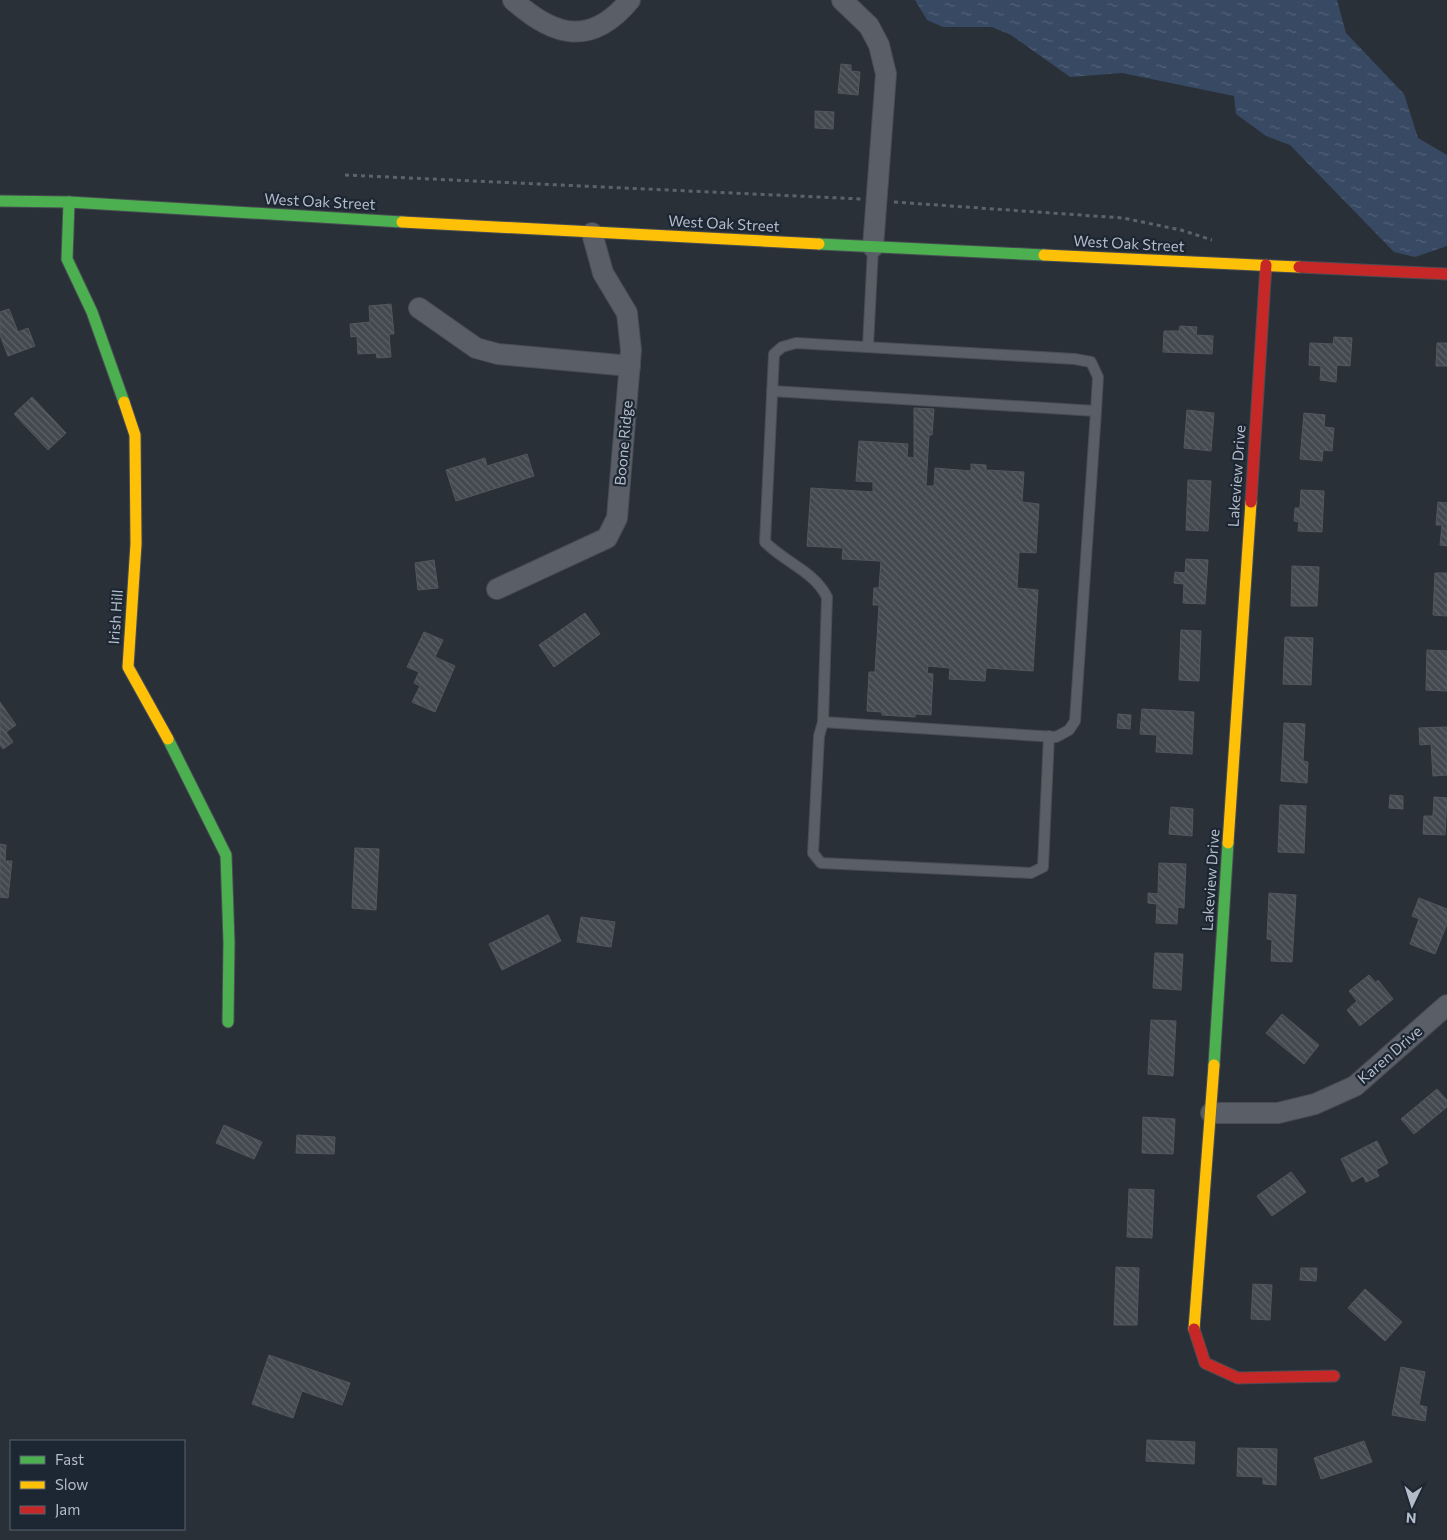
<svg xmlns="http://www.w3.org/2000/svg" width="1447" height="1540" viewBox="0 0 1447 1540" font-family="Commissioner,sans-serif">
<defs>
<pattern id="water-ripples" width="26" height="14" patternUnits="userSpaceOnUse" patternTransform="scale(1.25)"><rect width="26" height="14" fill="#384963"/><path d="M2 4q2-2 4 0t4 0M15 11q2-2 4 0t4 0" fill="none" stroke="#526178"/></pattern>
<pattern id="building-back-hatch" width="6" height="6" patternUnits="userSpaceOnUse" patternTransform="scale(1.25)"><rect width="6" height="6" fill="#444950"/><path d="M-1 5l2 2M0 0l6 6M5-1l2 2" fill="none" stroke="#5d6168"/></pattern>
</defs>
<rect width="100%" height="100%" fill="#2a3038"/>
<path fill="url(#water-ripples)" d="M915 0H1337L1346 33 1404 94 1418 138 1447 155V246L1415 257 1394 252 1290 145 1266 136 1236 114 1234 96 1122 73 1070 77 1011 35 992 27H943L927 20Z"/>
<g fill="url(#building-back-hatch)" stroke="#52575f">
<path d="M841 64 851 65V71L860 72 858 95 838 93Z"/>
<path d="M815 111 834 112 833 129 815 128Z"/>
<path d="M391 304 394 334H389L391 357 377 358 376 353 358 354 357 336 351 337 350 324 370 322 369 306Z"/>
<path d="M9 309 18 332 28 328 35 346 8 356 0 335V312Z"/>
<path d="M1180 326 1197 327 1196 335 1213 336 1212 354 1163 352 1164 331H1179Z"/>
<path d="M1334 337 1352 338 1350 366 1337 365 1336 382 1320 380 1321 366 1309 365 1310 343 1333 344Z"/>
<path d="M1437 343H1447V366H1436Z"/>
<path d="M32 397 66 433 48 450 14 414Z"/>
<path d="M914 408 934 409 932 435H929L926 486H934L935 468 971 471V464L986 465V470L1024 472 1022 502 1039 504 1036 553 1019 552 1017 588 1038 590 1033 671 986 668 985 681 949 679 950 668 928 666 927 673 933 674 931 715 915 714V717L882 715V712L867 711 869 672H875L879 605H873L874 588H879L881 561 842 559 843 548 807 546 811 488 873 492V482L856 481 859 441 908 444 907 457 914 458Z"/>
<path d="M1187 410 1214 413 1211 451 1184 448Z"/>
<path d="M1304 413 1325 415 1324 427 1334 428 1332 451 1323 450 1322 461 1300 459Z"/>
<path d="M527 454 534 476 456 501 446 470 485 458 487 466Z"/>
<path d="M1188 480 1211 481 1208 531 1186 530Z"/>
<path d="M1301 490 1324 491 1322 532 1298 531 1299 522 1294 521 1295 508H1300Z"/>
<path d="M1438 502 1447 503V546L1440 545 1442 525H1436Z"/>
<path d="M1186 559 1208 560 1205 604 1183 603 1184 584 1174 583 1175 572 1185 573Z"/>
<path d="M434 560 438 588 418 590 415 563Z"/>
<path d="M1292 566 1319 567 1317 606H1291Z"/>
<path d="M1435 573H1447V616L1433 615Z"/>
<path d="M585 613 600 634 554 667 539 645Z"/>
<path d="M1181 630 1201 631 1199 681 1179 680Z"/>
<path d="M424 632 443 640 435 657 455 666 435 712 412 702 420 686 414 683 419 672 407 667Z"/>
<path d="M1285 637 1313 638 1311 685 1283 684Z"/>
<path d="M1427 650 1447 651V691L1426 690Z"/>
<path d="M0 702 16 725 6 732 13 742 3 749 0 745Z"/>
<path d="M1142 709 1194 712 1192 754 1156 752 1157 735 1140 734Z"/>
<path d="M1118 714 1131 715 1130 729 1117 728Z"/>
<path d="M1284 723 1305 724 1303 761 1308 762 1307 783 1281 781Z"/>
<path d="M1447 727V775L1433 776 1431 744 1420 745 1419 728Z"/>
<path d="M1390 795 1403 796V809L1389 808Z"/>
<path d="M1434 797 1447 798 1445 835 1423 834 1424 816H1433Z"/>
<path d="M1280 805 1306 806 1304 853 1278 852Z"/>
<path d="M1171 807 1193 809 1192 836 1169 834Z"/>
<path d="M0 844 6 845 5 861H12L8 898 0 897Z"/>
<path d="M355 848 379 849 376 910 352 908Z"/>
<path d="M1159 863 1186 864 1184 908 1178 907 1177 924 1156 923 1157 904 1148 903V893L1158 894Z"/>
<path d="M1269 893 1296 895 1292 962 1271 961 1272 940 1267 939Z"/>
<path d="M1419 898 1447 909V924L1435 954 1410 944 1419 919 1412 916Z"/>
<path d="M548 915 561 941 502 970 489 944Z"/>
<path d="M581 917 615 922 611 947 577 942Z"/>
<path d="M1155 953 1183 954 1181 990 1153 988Z"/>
<path d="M1369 975 1376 983 1378 980 1393 999 1360 1026 1347 1010 1357 1001 1349 991Z"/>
<path d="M1282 1014 1319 1045 1304 1064 1266 1033Z"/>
<path d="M1151 1020 1176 1021 1173 1076 1148 1074Z"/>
<path d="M1437 1089 1447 1100V1107L1414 1134 1401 1119Z"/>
<path d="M1143 1117 1175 1119 1173 1154 1142 1153Z"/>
<path d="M224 1125 262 1142 254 1159 216 1143Z"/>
<path d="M297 1135 335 1137 334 1154 296 1153Z"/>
<path d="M1377 1141 1388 1163 1376 1170 1379 1176 1366 1182 1363 1176 1352 1182 1341 1159Z"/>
<path d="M1291 1172 1306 1192 1272 1216 1257 1196Z"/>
<path d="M1129 1189 1154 1190 1152 1238 1127 1237Z"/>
<path d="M1116 1267 1139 1268 1137 1325H1114Z"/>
<path d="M1301 1268H1317L1316 1281 1300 1280Z"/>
<path d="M1253 1284 1272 1285 1270 1320 1251 1319Z"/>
<path d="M1365 1289 1402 1322 1385 1341 1348 1308Z"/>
<path d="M269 1355 350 1383 342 1405 302 1391 293 1418 252 1404Z"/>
<path d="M1401 1367 1425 1372 1419 1405 1427 1407 1425 1421 1392 1415Z"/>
<path d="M1147 1440 1195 1442 1194 1464 1146 1461Z"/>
<path d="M1364 1441 1372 1462 1321 1479 1314 1458Z"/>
<path d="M1238 1448 1277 1449 1276 1485 1263 1484V1477L1237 1476Z"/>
</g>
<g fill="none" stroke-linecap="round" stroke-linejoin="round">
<g stroke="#484c53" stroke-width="12">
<g id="lane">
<path d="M796 343 1075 359 1091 362 1098 377 1096 411 1075 721 1069 730 1056 737 823 722 827 597C814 571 784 562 765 542L774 354 782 347Z"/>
<path d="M868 346 873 248"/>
<path d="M772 391 1096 411"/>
<path d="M823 722 819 736 813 853 821 863 1031 873 1043 867 1049 736"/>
</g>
</g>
<g stroke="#484c53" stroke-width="22">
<g id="street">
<path d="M513 0C554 37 591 47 630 0"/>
<path d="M842 0 869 26 879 45 886 74 873 247"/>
<path d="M419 308 476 348 498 354 630 366"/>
<path d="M497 589 607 538 617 518 631 350 627 313 603 273 592 233"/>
<path d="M1211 1113H1278L1315 1104 1355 1086 1447 1005"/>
</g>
</g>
<g stroke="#484c53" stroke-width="13">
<g id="fast">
<path d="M0 201 69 202 402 222"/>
<path d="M69 202 67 259 92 312 124 402"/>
<path d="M819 244 1044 255"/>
<path d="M168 739 226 855 229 942 228 1022"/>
<path d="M1214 1065 1228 843"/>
</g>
</g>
<g stroke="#484c53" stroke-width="13">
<g id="slow">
<path d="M402 222 819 244"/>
<path d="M1044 255 1299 267"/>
<path d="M124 402 135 435 136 544 128 667 168 739"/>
<path d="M1228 843 1251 502"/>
<path d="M1194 1329 1214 1065"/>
</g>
</g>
<g stroke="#484c53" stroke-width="13">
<g id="jam">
<path d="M1299 267 1447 274"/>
<path d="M1251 502 1266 265"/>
<path d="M1194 1329 1205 1363 1238 1378 1334 1376"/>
</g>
</g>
<g stroke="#5d636a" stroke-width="3" stroke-dasharray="4 4" stroke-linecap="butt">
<path d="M345 175 861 199"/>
<path d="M894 202 1123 218 1181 230 1212 240"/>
</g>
<use href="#lane" stroke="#5a5e66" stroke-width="10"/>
<use href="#street" stroke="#5a5e66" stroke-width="20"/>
<use href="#fast" stroke="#4caf50" stroke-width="11"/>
<use href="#slow" stroke="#ffc107" stroke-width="11"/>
<use href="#jam" stroke="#c62828" stroke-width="11"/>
</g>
<g text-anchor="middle" stroke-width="4.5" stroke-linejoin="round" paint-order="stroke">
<g font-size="15" fill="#b4bcc9" stroke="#1d2633">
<text transform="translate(320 202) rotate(3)" y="5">West Oak Street</text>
<text transform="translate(724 224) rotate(3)" y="5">West Oak Street</text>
<text transform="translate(1129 244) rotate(3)" y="5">West Oak Street</text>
<text transform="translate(624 443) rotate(-85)" y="5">Boone Ridge</text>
<text transform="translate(1237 476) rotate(-86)" y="5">Lakeview Drive</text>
<text transform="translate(116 617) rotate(-86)" y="5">Irish Hill</text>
<text transform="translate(1211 880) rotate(-86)" y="5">Lakeview Drive</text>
<text transform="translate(1390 1055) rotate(-41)" y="5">Karen Drive</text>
</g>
</g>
<rect x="10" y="1440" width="175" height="90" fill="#1d2633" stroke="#59626f"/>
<rect x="20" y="1456" width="25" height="8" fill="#4caf50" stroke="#59626f"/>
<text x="55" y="1465" font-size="15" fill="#b4bcc9">Fast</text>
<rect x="20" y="1481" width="25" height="8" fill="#ffc107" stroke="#59626f"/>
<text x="55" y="1490" font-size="15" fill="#b4bcc9">Slow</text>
<rect x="20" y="1506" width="25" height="8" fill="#c62828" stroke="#59626f"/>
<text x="55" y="1515" font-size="15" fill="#b4bcc9">Jam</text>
<g transform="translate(1412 1505) rotate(184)" stroke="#1d2633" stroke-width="4" paint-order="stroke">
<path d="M0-4L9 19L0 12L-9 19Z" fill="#b4bcc9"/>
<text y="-8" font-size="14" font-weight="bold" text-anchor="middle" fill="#b4bcc9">N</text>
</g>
</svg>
